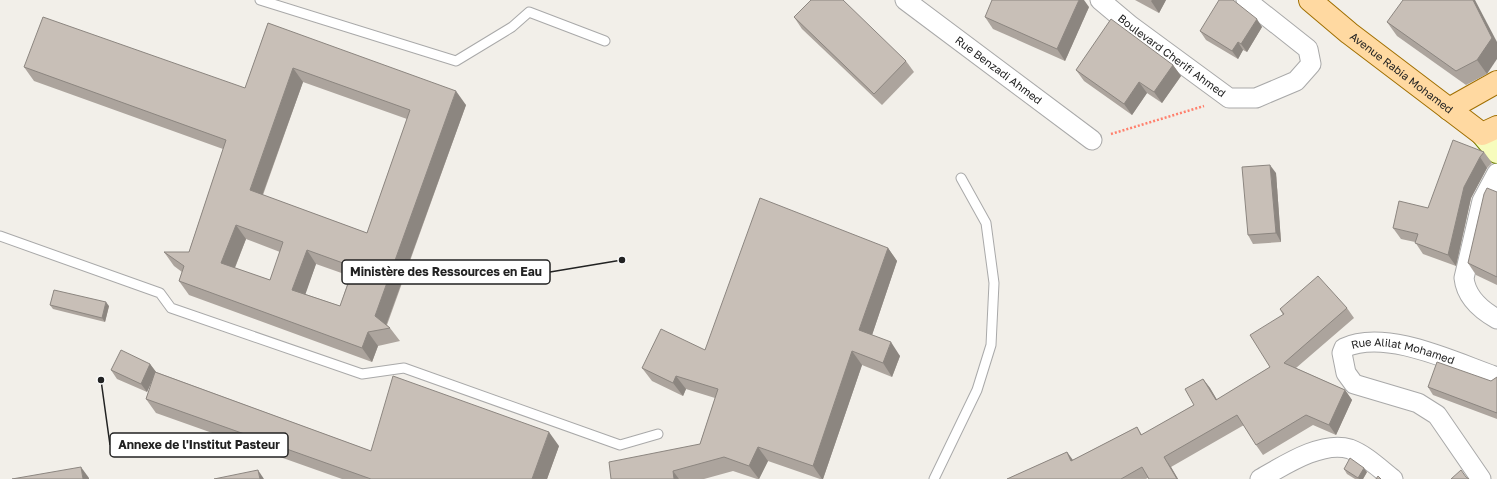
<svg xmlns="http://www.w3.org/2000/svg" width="1497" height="479" viewBox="0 0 1497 479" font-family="'Golos Text',sans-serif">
<rect width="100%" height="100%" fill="#f2efe9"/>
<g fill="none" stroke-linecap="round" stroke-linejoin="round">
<g stroke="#a9a9a9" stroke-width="11">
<g id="service">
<path d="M260 0 456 61 512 27 529 12 605 41"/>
<path d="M0 236 160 293 171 308 362 374 404 368 620 445 658 434"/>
<path d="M934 479 977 390 991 345 994 283 986 223 961 178"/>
</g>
</g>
<g stroke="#a9a9a9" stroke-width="21">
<g id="minor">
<path id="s1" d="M905 0 1092 140"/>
<path id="s2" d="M1100 0 1131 26 1229 98H1256L1296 81 1311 64 1308 49 1246 0"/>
<path d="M1497 173 1482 201 1464 278C1466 297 1481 310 1497 319"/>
<path d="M1260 479C1283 466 1322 440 1350 449 1366 455 1380 469 1393 479"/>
<path id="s3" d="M1481 479 1437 415 1418 403 1354 384 1346 373 1342 353 1344 348C1386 328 1456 363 1497 377"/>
</g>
</g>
<g stroke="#708200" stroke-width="24">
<path id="secondary" d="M1482 134 1497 152"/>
</g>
<g stroke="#a06f00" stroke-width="24">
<g id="primary">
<path id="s4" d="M1310 0 1349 33 1482 134 1497 127"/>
<path d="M1449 109 1497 82"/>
</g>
</g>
<path stroke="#ff806d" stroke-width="2.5" stroke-dasharray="2 2" stroke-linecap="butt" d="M1111 134 1204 106"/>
<use href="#service" stroke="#fff" stroke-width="9"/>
<use href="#minor" stroke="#fff" stroke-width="19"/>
<use href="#secondary" stroke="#f7fcbd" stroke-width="22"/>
<use href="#primary" stroke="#ffd9a1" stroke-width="22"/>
</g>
<g fill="#aca49d" fill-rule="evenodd">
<path d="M1135 0H1166L1159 13Z"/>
<path d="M1475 0 1487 74 1466 85 1397 36 1387 22Z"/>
<path d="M1237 3 1262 27 1247 52 1243 50 1238 59 1206 40 1200 31Z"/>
<path d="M1089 7 1065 61 993 29 985 17Z"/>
<path d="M794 17 906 61 914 72 882 105 802 29Z"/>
<path d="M268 23 466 105 387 325 390 328 400 341 378 346 372 362 189 295 179 281 182 272 174 266 164 252H189L223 149 34 81 24 67 245 88ZM303 82 407 119 367 233 263 195ZM246 239 280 252 270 280 235 268ZM316 264 350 276 340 306 305 294Z"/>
<path d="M1173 65 1181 76 1162 103 1147 93 1132 115 1084 81 1076 70Z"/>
<path d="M1484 152 1492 163 1487 168 1471 198 1456 266 1423 254 1415 242 1401 239 1393 228 1428 208Z"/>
<path d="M1276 173 1281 242 1253 244 1248 235Z"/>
<path d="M1497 192V285L1476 275 1468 263Z"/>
<path d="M888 248 897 261 872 335 900 356 892 377 862 365 823 479H820L768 461 759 479H757L733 471 704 479H611L700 444 715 398 686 389 683 396 652 381 642 368 705 350Z"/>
<path d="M50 305 109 306 105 322 53 309Z"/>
<path d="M1347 308 1354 318 1296 368 1345 390 1352 400 1336 435 1313 425 1263 455 1256 445 1244 425 1171 467 1178 479H1149L1148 478 1146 479H1007L1067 452 1073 460 1137 427 1142 435 1194 405 1203 379 1210 388 1217 400 1270 367 1283 315 1280 309Z"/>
<path d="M150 364 156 372 371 451 559 446 547 479H342L156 413 146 399 154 376 147 392 117 379 111 370Z"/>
<path d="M1497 377V419L1433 395 1428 387 1491 381Z"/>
<path d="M1344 469 1367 472 1363 479H1355L1347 474Z"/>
</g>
<g fill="#8c8680">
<path d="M1079 0H1084L1089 7 1065 61 1057 49Z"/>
<path d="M1152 0H1166L1159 13 1151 1Z"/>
<path d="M1473 0H1475L1497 42V59L1487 74 1477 60Z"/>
<path d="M1257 19 1262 27 1247 52 1241 44Z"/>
<path d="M1238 42 1243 50 1238 59 1232 51Z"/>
<path d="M1173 65 1181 76 1162 103 1154 92Z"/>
<path d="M293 68 303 82 259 204 250 190Z"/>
<path d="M1139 82 1147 93 1132 115 1124 104Z"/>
<path d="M456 91 466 105 385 328 375 316Z"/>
<path d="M1480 157 1487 168 1471 198 1456 266 1448 255 1464 187Z"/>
<path d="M1270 165 1276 173 1281 242 1276 233Z"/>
<path d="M236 225 246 239 231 277 221 263Z"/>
<path d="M888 248 897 261 869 344 859 330Z"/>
<path d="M307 250 316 264 302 304 292 290Z"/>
<path d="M106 302 109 306 105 322 102 318Z"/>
<path d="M368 332 378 346 372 362 362 348Z"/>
<path d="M891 342 900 356 892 377 883 363Z"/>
<path d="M852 351 862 365 823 479H822L813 466Z"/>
<path d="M150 364 156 372 147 392 141 384Z"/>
<path d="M676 376 686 389 683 396 673 383Z"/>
<path d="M1203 379 1210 388 1223 410 1216 400Z"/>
<path d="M1345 390 1352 400 1336 435 1329 425Z"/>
<path d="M549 432 559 446 547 479H532Z"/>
<path d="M758 447 768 461 759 479 749 466Z"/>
<path d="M1067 452 1074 462 1071 461Z"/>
<path d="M1164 457 1171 467 1178 479H1177Z"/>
<path d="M81 467 89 478V479H83Z"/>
<path d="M1364 468 1367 472 1363 479H1359L1358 478Z"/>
<path d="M258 470 264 479H260Z"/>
<path d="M673 471 679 479H674Z"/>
</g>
<g fill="#c8bfb7" stroke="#8c8680" fill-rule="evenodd">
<path d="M811 0H843L906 61 874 94 794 17Z"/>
<path d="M992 0H1079L1057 49 985 17Z"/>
<path d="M1219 0H1233L1257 19 1241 44 1238 42 1232 51 1200 31Z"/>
<path d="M1403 0H1473L1492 38 1477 60 1456 71 1387 22Z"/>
<path d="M43 17 245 88 268 23 456 91 375 316 390 328 368 332 362 348 179 281 184 266 164 252H189L226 140 24 67ZM293 68 410 110 367 233 250 190ZM236 225 283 242 270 280 221 263ZM307 250 354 267 340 306 292 290Z"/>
<path d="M1111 19 1173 65 1154 92 1139 82 1124 104 1076 70Z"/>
<path d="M1453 140 1484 152 1480 157 1464 187 1448 255 1415 243 1418 234 1393 228 1399 201 1428 208Z"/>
<path d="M1270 165 1276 233 1248 235 1242 167Z"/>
<path d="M1487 188 1497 192V277L1468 263 1484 194Z"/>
<path d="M760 198 888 248 859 330 891 342 883 363 852 351 813 466 758 447 749 466 724 457 673 471 674 479H611L609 462 700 444 718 389 676 376 673 383 642 368 661 329 705 350Z"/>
<path d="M1318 276 1347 308 1284 363 1345 390 1329 425 1306 415 1256 445 1237 415 1164 457 1177 479H1149L1142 467 1121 479H1007L1067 452 1071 461 1137 427 1141 435 1194 405 1185 389 1203 379 1216 400 1270 367 1250 335 1284 314 1280 309Z"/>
<path d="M54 290 106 302 102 318 50 305Z"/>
<path d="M121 350 150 364 141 384 111 370Z"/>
<path d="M1437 362 1491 381 1497 377V413L1428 387Z"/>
<path d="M155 372 371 451 393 376 549 432 532 479H371L146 399Z"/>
<path d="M1350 458 1364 468 1358 478 1344 469Z"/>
<path d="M81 467 83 479H12Z"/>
<path d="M258 470 260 479H214Z"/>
<path d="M1461 470 1466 477 1469 479H1451Z"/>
<path d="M1378 476 1381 479H1376Z"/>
</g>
<g text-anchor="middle" stroke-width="3.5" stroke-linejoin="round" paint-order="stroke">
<g font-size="11" fill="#222" stroke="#fff">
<text dy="4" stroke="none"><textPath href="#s2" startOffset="91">Boulevard Cherifi Ahmed</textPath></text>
<text dy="4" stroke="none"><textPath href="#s1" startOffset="117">Rue Benzadi Ahmed</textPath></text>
<text dy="4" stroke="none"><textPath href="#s4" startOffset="117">Avenue Rabia Mohamed</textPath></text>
<text dy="4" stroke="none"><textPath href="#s3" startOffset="267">Rue Alilat Mohamed</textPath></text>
</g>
</g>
<path fill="none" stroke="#222" stroke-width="1.5" d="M622 260L550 272M101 380L110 445"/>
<g fill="#222" stroke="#fff" stroke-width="1.5">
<circle cx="622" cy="260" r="4"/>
<circle cx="101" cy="380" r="4"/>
</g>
<g fill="#fff" stroke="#222" stroke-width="1.5">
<rect x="342" y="260" width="208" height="24" rx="4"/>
<rect x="110" y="433" width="178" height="24" rx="4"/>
</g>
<g font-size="12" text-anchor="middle" font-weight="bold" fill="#222">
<text x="446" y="276">Ministère des Ressources en Eau</text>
<text x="199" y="449">Annexe de l'Institut Pasteur</text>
</g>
</svg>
